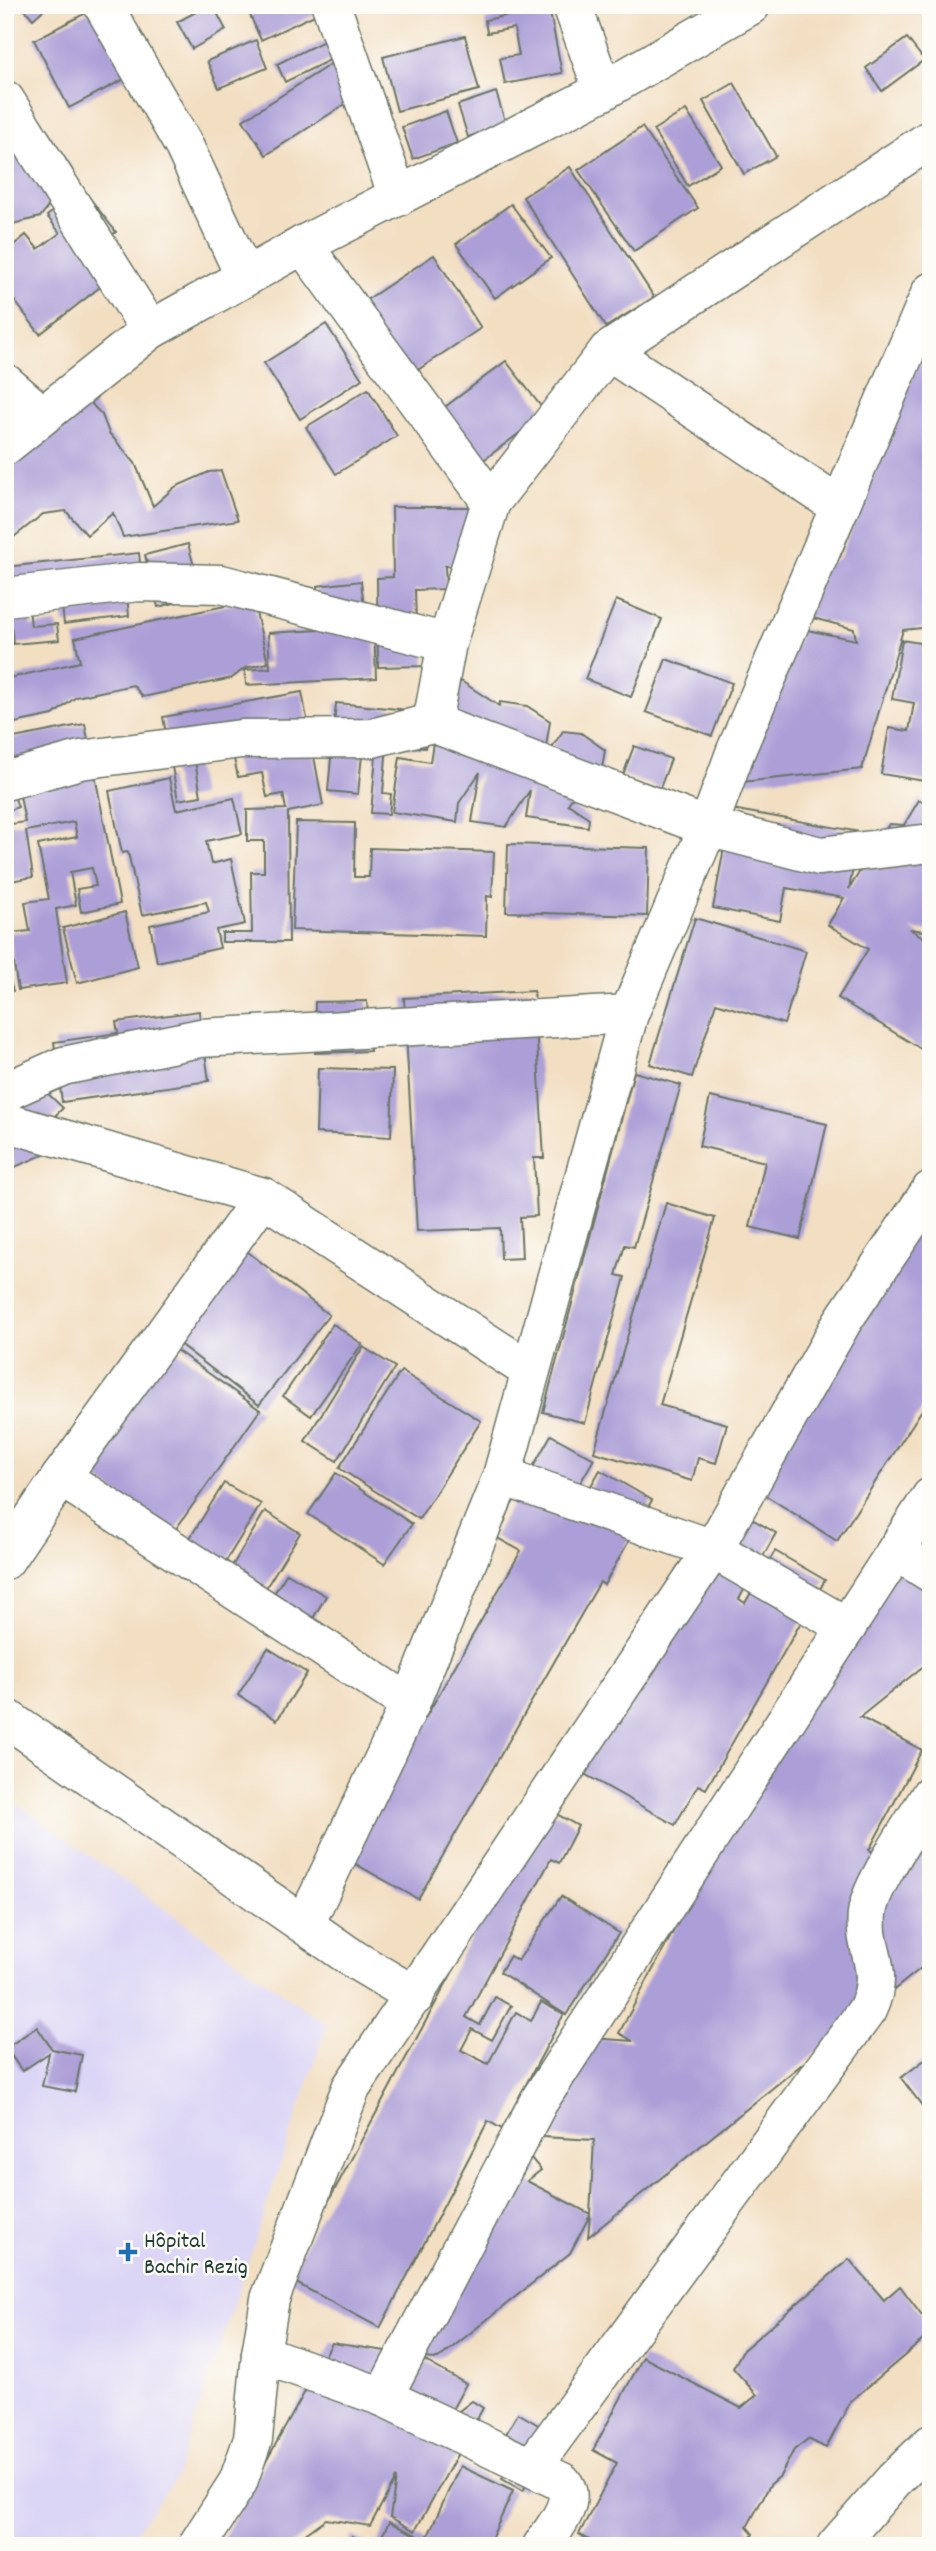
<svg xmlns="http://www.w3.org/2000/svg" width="936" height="2551" viewBox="0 0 936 2551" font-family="Dekko,sans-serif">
<rect width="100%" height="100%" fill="#fdfcf7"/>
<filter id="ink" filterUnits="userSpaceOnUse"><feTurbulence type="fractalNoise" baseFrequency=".0143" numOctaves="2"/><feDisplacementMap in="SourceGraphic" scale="14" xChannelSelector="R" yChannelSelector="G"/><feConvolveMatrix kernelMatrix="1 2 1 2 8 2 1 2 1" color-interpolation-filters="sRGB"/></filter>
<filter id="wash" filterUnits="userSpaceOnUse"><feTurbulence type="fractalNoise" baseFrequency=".00686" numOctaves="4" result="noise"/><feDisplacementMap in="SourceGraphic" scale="28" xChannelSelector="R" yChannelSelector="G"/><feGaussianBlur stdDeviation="1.57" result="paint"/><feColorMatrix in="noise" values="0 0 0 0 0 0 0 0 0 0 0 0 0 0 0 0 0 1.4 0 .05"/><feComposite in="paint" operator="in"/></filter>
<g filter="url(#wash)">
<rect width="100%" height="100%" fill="#f2dec1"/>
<path fill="#dcd6f6" d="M5 1795 327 2025 176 2478 125 2546H5Z"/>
<g id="blocks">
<g fill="#ac9ed7">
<path d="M21 5H49L33 19Z"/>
<path d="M101 5 134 74 69 108 34 40Z"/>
<path d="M209 5H213L226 30 192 49 177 22Z"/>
<path d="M271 5H336L261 40 250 15Z"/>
<path d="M549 7 562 73 505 84 500 58 519 55 514 28 487 33 485 20Z"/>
<path d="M340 33 348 51 285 82 277 64Z"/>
<path d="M465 36 479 90 397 111 383 57Z"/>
<path d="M907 38 924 60 882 91 866 68Z"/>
<path d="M256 40 267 68 219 88 207 61Z"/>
<path d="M345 55 367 90 266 155 243 120Z"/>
<path d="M734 83 776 156 744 174 703 101Z"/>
<path d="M496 92 506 124 468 137 458 105Z"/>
<path d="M686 110 721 165 688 186 653 130Z"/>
<path d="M446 111 457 143 413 159 402 127Z"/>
<path d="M642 127 698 208 634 251 578 170Z"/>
<path d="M48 132 74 173 40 217 5 226V159Z"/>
<path d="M570 167 654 297 606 327 523 197Z"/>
<path d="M82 188 116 232 89 253 109 280 40 334 5 288V252L26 235 38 249 60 233 47 216Z"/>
<path d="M511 204 551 258 495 298 456 244Z"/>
<path d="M434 255 481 328 407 377 359 305Z"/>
<path d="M326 324 362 379 300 419 264 363Z"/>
<path d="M931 331V627L903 630 862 769 742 782 802 629 856 640 854 629 802 615 822 568 840 557Z"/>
<path d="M506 361 546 413 477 465 437 413Z"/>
<path d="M368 389 397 436 336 474 306 427Z"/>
<path d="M88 400 102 415 109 433 135 463 153 506 175 487 209 472 221 471 238 520 123 537 113 513 87 535 66 511 43 514 5 544V463Z"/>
<path d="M392 507H471L472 566H445L446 589 415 590 416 621H425V666L378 667 377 578 393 577Z"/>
<path d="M188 544 202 596 158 607 145 555Z"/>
<path d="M139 553 143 593 127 595 129 616 64 624 62 605 29 609 31 626 57 624 59 640 13 644 5 567Z"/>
<path d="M361 581 364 607 320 613 317 586Z"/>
<path d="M253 600 268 663 245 668 232 678 143 697 133 685 76 697 53 715 5 725V679L80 662 75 638Z"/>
<path d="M616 600 662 619 631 697 585 679Z"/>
<path d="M374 627 376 678 246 685 245 670 270 668 268 633Z"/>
<path d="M902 640 931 645V782L881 774 889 728 909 731 914 703 892 699Z"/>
<path d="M666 659 732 683 712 736 646 712Z"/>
<path d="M461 681 499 706 500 702 527 706 550 721 544 759 563 731 581 733 605 750 599 787 581 785 568 804 589 818 588 827 526 818 530 790 506 827 472 822 480 772 459 803 457 822 392 812 400 757 430 762 437 718Z"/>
<path d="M302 692 323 805 288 812 289 942H222V933H252L251 872H264V841H247V810L286 809 283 794 267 797 262 773 238 777 233 754 195 761 201 796 178 800 163 717Z"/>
<path d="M336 703 429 712 425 748 387 745 383 793 391 794 389 814 371 813 376 756 362 755 358 794 328 791Z"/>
<path d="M85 724 120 904 81 912 77 889 96 886 92 868 70 872 76 905 56 909 67 983 18 990 9 933 30 931 25 902 49 899 38 845 77 837 74 822 26 831 33 877 5 882V825L25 822 9 739Z"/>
<path d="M634 746 671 759 660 788 623 775Z"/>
<path d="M5 769 18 807 5 811Z"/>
<path d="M169 778 176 810 234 798 242 834 206 841 211 864 231 859 245 924 216 930 220 948 157 962 150 925 209 912 206 902 142 915 128 852 122 853 109 791Z"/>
<path d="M919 800 931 806V932L910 929 931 942V1055L838 998 868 949 828 925 844 898 786 888 780 921 713 908 731 809 860 832 849 889 889 824 904 825Z"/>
<path d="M296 822 355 823 354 877H369L370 848 494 852 492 897 487 896 486 936 292 930Z"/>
<path d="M508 844 649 848 647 916 506 912Z"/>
<path d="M125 912 138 967 77 983 63 928Z"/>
<path d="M695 918 806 951 784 1024 716 1003 692 1077 650 1064Z"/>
<path d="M5 966 13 991 5 993Z"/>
<path d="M534 991 544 1158H534L537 1216 520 1217 522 1258 501 1259 500 1228 417 1231 404 998Z"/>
<path d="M367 1001 370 1051 315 1053V1002Z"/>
<path d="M199 1011 209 1081 62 1102 54 1042 118 1033 116 1022Z"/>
<path d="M318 1068 393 1070 391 1137 316 1133Z"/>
<path d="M634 1072 681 1085 634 1247 625 1245 616 1275 625 1277 585 1423 543 1412Z"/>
<path d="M5 1084 41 1087 63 1108 51 1120 59 1139 43 1155 15 1167 5 1145Z"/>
<path d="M710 1097 827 1124 800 1239 750 1227 765 1162 699 1146Z"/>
<path d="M666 1203 715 1218 660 1405 727 1424 716 1463 698 1458 692 1481 594 1452Z"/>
<path d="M931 1208V1396L837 1541 751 1486Z"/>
<path d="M244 1249 329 1315 259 1405 173 1339Z"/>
<path d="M333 1324 362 1344 311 1416 283 1396Z"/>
<path d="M172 1347 260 1410 173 1533 84 1470Z"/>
<path d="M363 1347 395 1367 337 1461 305 1441Z"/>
<path d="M401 1371 481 1421 419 1519 339 1468Z"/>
<path d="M551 1435 594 1459 575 1492 588 1491 600 1470 652 1500 604 1585 600 1582 418 1899 345 1858 521 1551 494 1536Z"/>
<path d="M336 1473 412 1524 384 1564 308 1514Z"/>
<path d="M224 1483 261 1504 221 1569 185 1546Z"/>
<path d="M723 1502 776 1533 739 1599 745 1603 775 1551 825 1580 706 1789 698 1785 675 1825 572 1767Z"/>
<path d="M265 1511 300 1533 262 1594 228 1573Z"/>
<path d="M897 1513 931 1531V1660L860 1717 922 1750 869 1850 888 1859 931 1779V1960L588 2237 590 2215 570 2253 438 2359 420 2358 466 2384 446 2421 472 2401 483 2408 415 2531 390 2517 396 2478 370 2526 326 2519 289 2546H219L332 2343 399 2353 514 2137 541 2170 527 2181 590 2214 594 2140 526 2136 578 2037 633 2041 619 2033Z"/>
<path d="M287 1573 326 1596 308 1627 268 1603Z"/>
<path d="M268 1648 307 1673 277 1720 238 1695Z"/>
<path d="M542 1806 578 1826 559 1863 551 1859 466 2017 480 2025 495 1997 511 2006 492 2040 472 2029 461 2050 488 2064 516 2012 531 2021 541 2002 564 2014 502 2129 488 2121 380 2328 287 2278Z"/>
<path d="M561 1896 619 1933 566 2015 500 1972 510 1956 518 1961Z"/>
<path d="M37 2027 52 2049 82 2055 75 2092 42 2086 49 2053 22 2071 6 2048Z"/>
<path d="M931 2055V2103L924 2108 901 2078Z"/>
<path d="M849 2259 884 2300 900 2286 931 2327 924 2339 851 2401 826 2448 808 2439 794 2450 780 2476 770 2485 747 2527 753 2534 747 2546H600L579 2534 617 2463 593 2450 643 2357 741 2408 757 2395 733 2368 743 2350Z"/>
<path d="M518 2413 555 2435 523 2491 502 2479 513 2463 495 2453Z"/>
<path d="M460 2466 513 2491 488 2546H377L389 2522 426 2540Z"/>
<path d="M352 2536 373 2546H348Z"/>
</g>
</g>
</g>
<g filter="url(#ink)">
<use href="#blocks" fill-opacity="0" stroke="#697565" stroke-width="2"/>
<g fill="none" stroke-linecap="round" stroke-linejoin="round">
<g stroke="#697565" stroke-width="41">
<g id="minor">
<path d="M103 5 184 146 245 277"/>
<path d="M331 5 398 197"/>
<path d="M572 5 603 91"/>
<path d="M5 100 150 330"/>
<path d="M303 245 491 502"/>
<path d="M608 351 840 507"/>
<path d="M5 383 42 415"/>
<path d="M5 597 139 582 221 584 447 643"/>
<path d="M432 723 708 827 820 856 931 843"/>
<path d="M5 781 80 760 241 739 372 738 432 723 447 643 491 502 608 351 931 139"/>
<path d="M5 1092 63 1066 200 1038 629 1014"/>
<path d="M5 1122 263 1197 529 1370"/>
<path d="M502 1476 713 1549 847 1627"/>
<path d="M61 1477 410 1704"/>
<path d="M896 1551 931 1573"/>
<path d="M5 1560 61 1477 263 1197"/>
<path d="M5 1717 355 1960 415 1996"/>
<path d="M305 1924 410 1704 502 1476 629 1014 708 827 735 753 931 292"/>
<path d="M261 2354 383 2397 562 2482C579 2501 553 2529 542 2546"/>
<path d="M383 2397 539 2101 931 1497"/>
<path d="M532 2467 867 2010C887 1968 863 1953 867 1914 869 1886 915 1822 931 1794"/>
<path d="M197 2546 238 2482 253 2439 261 2354 270 2299 351 2088 713 1549 842 1322 931 1190"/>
</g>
</g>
<g stroke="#697565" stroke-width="41">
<g id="major">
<path d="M5 446 150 330 303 245 603 91 751 5"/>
<path d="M836 2546 894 2480 931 2444"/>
</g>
</g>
<use href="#minor" stroke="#fff" stroke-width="38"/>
<use href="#major" stroke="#fff" stroke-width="38"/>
</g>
</g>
<path fill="#1f6fb2" stroke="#fdfcf7" stroke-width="2.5" d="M124.5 2241.5h7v7h7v7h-7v7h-7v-7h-7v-7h7z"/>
<g text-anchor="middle" stroke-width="5" stroke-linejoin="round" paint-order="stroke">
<g font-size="23" fill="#1f3d34" stroke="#fdfcf7" text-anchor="start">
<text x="144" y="2247">Hôpital<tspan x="144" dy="26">Bachir Rezig</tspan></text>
</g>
</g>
<rect width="936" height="2551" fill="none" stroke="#fdfcf7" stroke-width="28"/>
</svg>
